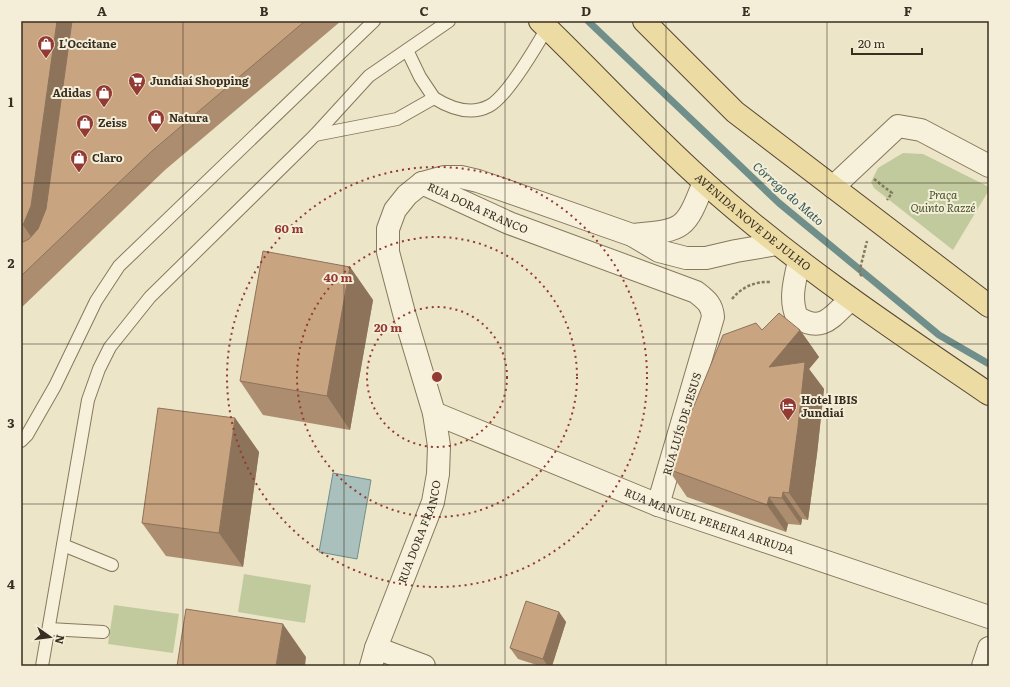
<svg xmlns="http://www.w3.org/2000/svg" width="1010" height="687" viewBox="0 0 1010 687" font-family="Literata,serif">
<rect width="100%" height="100%" fill="#ece5c8"/>
<g fill="#c1ca9d">
<path d="M903 153 923 154 989 187V190L953 250 874 188 871 182 878 168Z"/>
<path d="M244 574 311 585 305 623 238 612Z"/>
<path d="M114 605 179 614 173 653 108 644Z"/>
</g>
<path fill="#a9c0bc" stroke="#708f8a" d="M333 473 371 480 357 559 319 552Z"/>
<g fill="none" stroke-linecap="round" stroke-linejoin="round">
<path stroke="#708f8a" stroke-width="7" d="M588 21 779 203 939 335 989 364"/>
<g stroke="#87785e" stroke-width="14">
<g id="service">
<path d="M407 50 420 77 434 98"/>
<path d="M315 135 397 119 434 98C450 108 470 116 489 106 507 97 536 47 547 28"/>
<path d="M21 441 27 435 55 386 96 301 119 266 374 21"/>
<path d="M63 545 112 565"/>
<path d="M49 629 103 632"/>
<path d="M42 666 88 400 99 369 110 347 150 297 315 135 369 76 449 21"/>
</g>
</g>
<g stroke="#87785e" stroke-width="24">
<g id="minor">
<path id="s1" d="M422 183 509 223 696 292C706 300 712 304 713 317L658 505"/>
<path d="M833 187 898 126 921 130 989 166"/>
<path d="M632 235C684 230 685 231 704 182"/>
<path d="M799 261C795 280 789 299 797 317 823 334 832 316 851 299"/>
<path id="s2" d="M434 413 658 505 989 617"/>
<path d="M376 648 424 666"/>
<path id="s3" d="M371 666 376 648 433 502 438 474 439 446 434 413 404 313 388 252V229L395 210 407 195 422 183 444 177H461L478 181 632 235 659 251 686 258H706L736 251 777 244"/>
<path d="M983 666 989 648"/>
</g>
</g>
<g stroke="#564632" stroke-width="24">
<g id="primary">
<path id="s4" d="M540 21C595 74 646 130 704 182 792 261 890 327 989 394"/>
<path d="M644 21 735 112 989 306"/>
</g>
</g>
<g stroke="#87785e" stroke-width="2.5" stroke-dasharray="3 2" stroke-linecap="butt">
<path d="M874 179 892 193 887 200"/>
<path d="M862 276 859 273 867 241"/>
<path d="M732 299C742 287 755 281 771 282"/>
</g>
<use href="#service" stroke="#f7f1db" stroke-width="12"/>
<use href="#minor" stroke="#f7f1db" stroke-width="22"/>
<use href="#primary" stroke="#ecdca3" stroke-width="22"/>
</g>
<g fill="#ac8d6f">
<path d="M21 21H341L165 170 21 308Z"/>
<path d="M350 267 373 300 350 430 263 415 240 381Z"/>
<path d="M762 330H800L819 357 809 369 824 389 817 454 808 520 802 519 801 525 788 524 786 532 687 497 668 469Z"/>
<path d="M235 418 259 452 243 567 166 556 142 523Z"/>
<path d="M559 612 566 622 552 666H540L518 659 510 648Z"/>
</g>
<g fill="#8c735a">
<path d="M57 21H73L45 225 36 244 23 225Z"/>
<path d="M350 267 373 300 350 430 327 396Z"/>
<path d="M800 330 819 357 809 369 824 389 817 454 808 520 789 493 769 367Z"/>
<path d="M235 418 259 452 243 567 219 533Z"/>
<path d="M783 492 802 519 801 525 782 498Z"/>
<path d="M769 497 788 524 786 532 767 505Z"/>
<path d="M559 612 566 622 552 666H548L543 659Z"/>
<path d="M283 624 306 657 305 666H276Z"/>
</g>
<g fill="#c8a481" stroke="#8c735a">
<path d="M21 21H57L31 206 23 225 21 226Z"/>
<path d="M72 21H305L152 151 21 276V243L29 239 38 229 46 209Z"/>
<path d="M263 251 350 267 327 396 240 381Z"/>
<path d="M779 313 800 330 769 367 805 362 798 427 789 493 783 492 782 498 769 497 767 505 668 469 723 335 756 323 762 330Z"/>
<path d="M158 408 235 418 219 533 142 523Z"/>
<path d="M526 601 559 612 543 659 510 648Z"/>
<path d="M186 609 283 624 276 666H177Z"/>
</g>
<path fill="none" stroke="#392e21" stroke-width="1" stroke-opacity="0.55" d="M183 21V666M344 21V666M505 21V666M666 21V666M827 21V666M21 183H989M21 344H989M21 504H989"/>
<g fill="none" stroke="#933a32" stroke-width="2" stroke-dasharray="2 4">
<circle cx="437" cy="377" r="70"/>
<circle cx="437" cy="377" r="140"/>
<circle cx="437" cy="377" r="210"/>
</g>
<defs>
<g id="shop-pin" transform="scale(0.9)"><path d="M0 17L-7.5 6A9.5 9.5 0 1 1 7.5 6Z" fill="#933a32" stroke="#f4eed8"/><path d="M-5-2.5h2.3a2.7 3.5 0 0 1 5.4 0H5L5.5 6h-11ZM-1.5-2.5h3a1.5 2.3 0 0 0-3 0Z" fill="#fff"/></g>
<g id="supermarket-pin" transform="scale(0.9)"><path d="M0 17L-7.5 6A9.5 9.5 0 1 1 7.5 6Z" fill="#933a32" stroke="#f4eed8"/><path d="M-6-5.5h2.5l.6 2H6L4.5 2H-2.5L-4.4-4H-6ZM-1.5 3.2a1.3 1.3 0 1 0 .1 0ZM3 3.2a1.3 1.3 0 1 0 .1 0Z" fill="#fff"/></g>
<g id="hotel-pin" transform="scale(0.9)"><path d="M0 17L-7.5 6A9.5 9.5 0 1 1 7.5 6Z" fill="#933a32" stroke="#f4eed8"/><path d="M-6-4.5h1.5V1H6V5H4.5V3h-9V5H-6ZM-4 0a1.8 1.8 0 1 1 3.6 0ZM.5 0V-2.5h3Q6-2.5 6 0Z" fill="#fff"/></g>
</defs>
<g fill-rule="evenodd">
<use href="#shop-pin" x="46" y="44"/>
<use href="#supermarket-pin" x="137" y="81"/>
<use href="#shop-pin" x="104" y="93"/>
<use href="#shop-pin" x="156" y="118"/>
<use href="#shop-pin" x="85" y="123"/>
<use href="#shop-pin" x="79" y="158"/>
<use href="#hotel-pin" x="788" y="406"/>
</g>
<g text-anchor="middle" stroke-width="4" stroke-linejoin="round" paint-order="stroke">
<g font-size="11" font-weight="bold" fill="#392e21" stroke="#f4eed8" text-anchor="start">
<text x="59" y="48">L'Occitane</text>
<text x="150" y="85">Jundiaí Shopping</text>
<text x="91" y="97" text-anchor="end">Adidas</text>
<text x="169" y="122">Natura</text>
<text x="98" y="127">Zeiss</text>
<text x="92" y="162">Claro</text>
<text x="801" y="404">Hotel IBIS<tspan x="801" dy="13">Jundiaí</tspan></text>
</g>
<g font-size="11" font-style="italic" fill="#455429" stroke="#f4eed8">
<text x="943" y="199">Praça<tspan x="943" dy="13">Quinto Razzé</tspan></text>
</g>
<g font-size="11" fill="#392e21" stroke="#f4eed8">
<text dy="4" stroke="none"><textPath href="#s1" startOffset="61">RUA DORA FRANCO</textPath></text>
<text dy="4" stroke="none"><textPath href="#s4" startOffset="293">AVENIDA NOVE DE JULHO</textPath></text>
<text transform="translate(682 424) rotate(-73)" y="4">RUA LUÍS DE JESUS</text>
<text dy="4" stroke="none"><textPath href="#s2" startOffset="296">RUA MANUEL PEREIRA ARRUDA</textPath></text>
<text dy="4" stroke="none"><textPath href="#s3" startOffset="143">RUA DORA FRANCO</textPath></text>
</g>
<g font-size="12" font-style="italic" fill="#315657" stroke="#f4eed8">
<text transform="translate(788 194) rotate(41)" y="4">Córrego do Mato</text>
</g>
</g>
<circle cx="437" cy="377" r="6" fill="#933a32" stroke="#f4eed8" stroke-width="2"/>
<g font-size="12" text-anchor="middle" font-weight="bold" fill="#933a32" stroke="#f4eed8" stroke-width="4" stroke-linejoin="round" paint-order="stroke">
<text x="289" y="233">60 m</text>
<text x="338" y="282">40 m</text>
<text x="388" y="332">20 m</text>
</g>
<rect width="1010" height="687" fill="none" stroke="#f4eed8" stroke-width="44"/>
<g transform="translate(50 637) rotate(104)" stroke="#f4eed8" stroke-width="3" paint-order="stroke">
<path d="M0-3L7 15L0 10L-7 15Z" fill="#392e21"/>
<text y="-6" font-size="11" font-weight="bold" text-anchor="middle" fill="#392e21">N</text>
</g>
<path d="M852 48v6h70v-6" fill="none" stroke="#392e21" stroke-width="2"/>
<text x="858" y="48" font-size="12" fill="#392e21" stroke="#f4eed8" stroke-width="3" paint-order="stroke">20 m</text>
<rect x="22" y="22" width="966" height="643" fill="none" stroke="#392e21" stroke-width="1.5"/>
<g font-size="13" text-anchor="middle" font-weight="bold" fill="#392e21">
<text x="102" y="16">A</text>
<text x="264" y="16">B</text>
<text x="424" y="16">C</text>
<text x="586" y="16">D</text>
<text x="746" y="16">E</text>
<text x="908" y="16">F</text>
<text x="11" y="107">1</text>
<text x="11" y="268">2</text>
<text x="11" y="428">3</text>
<text x="11" y="589">4</text>
</g>
</svg>
